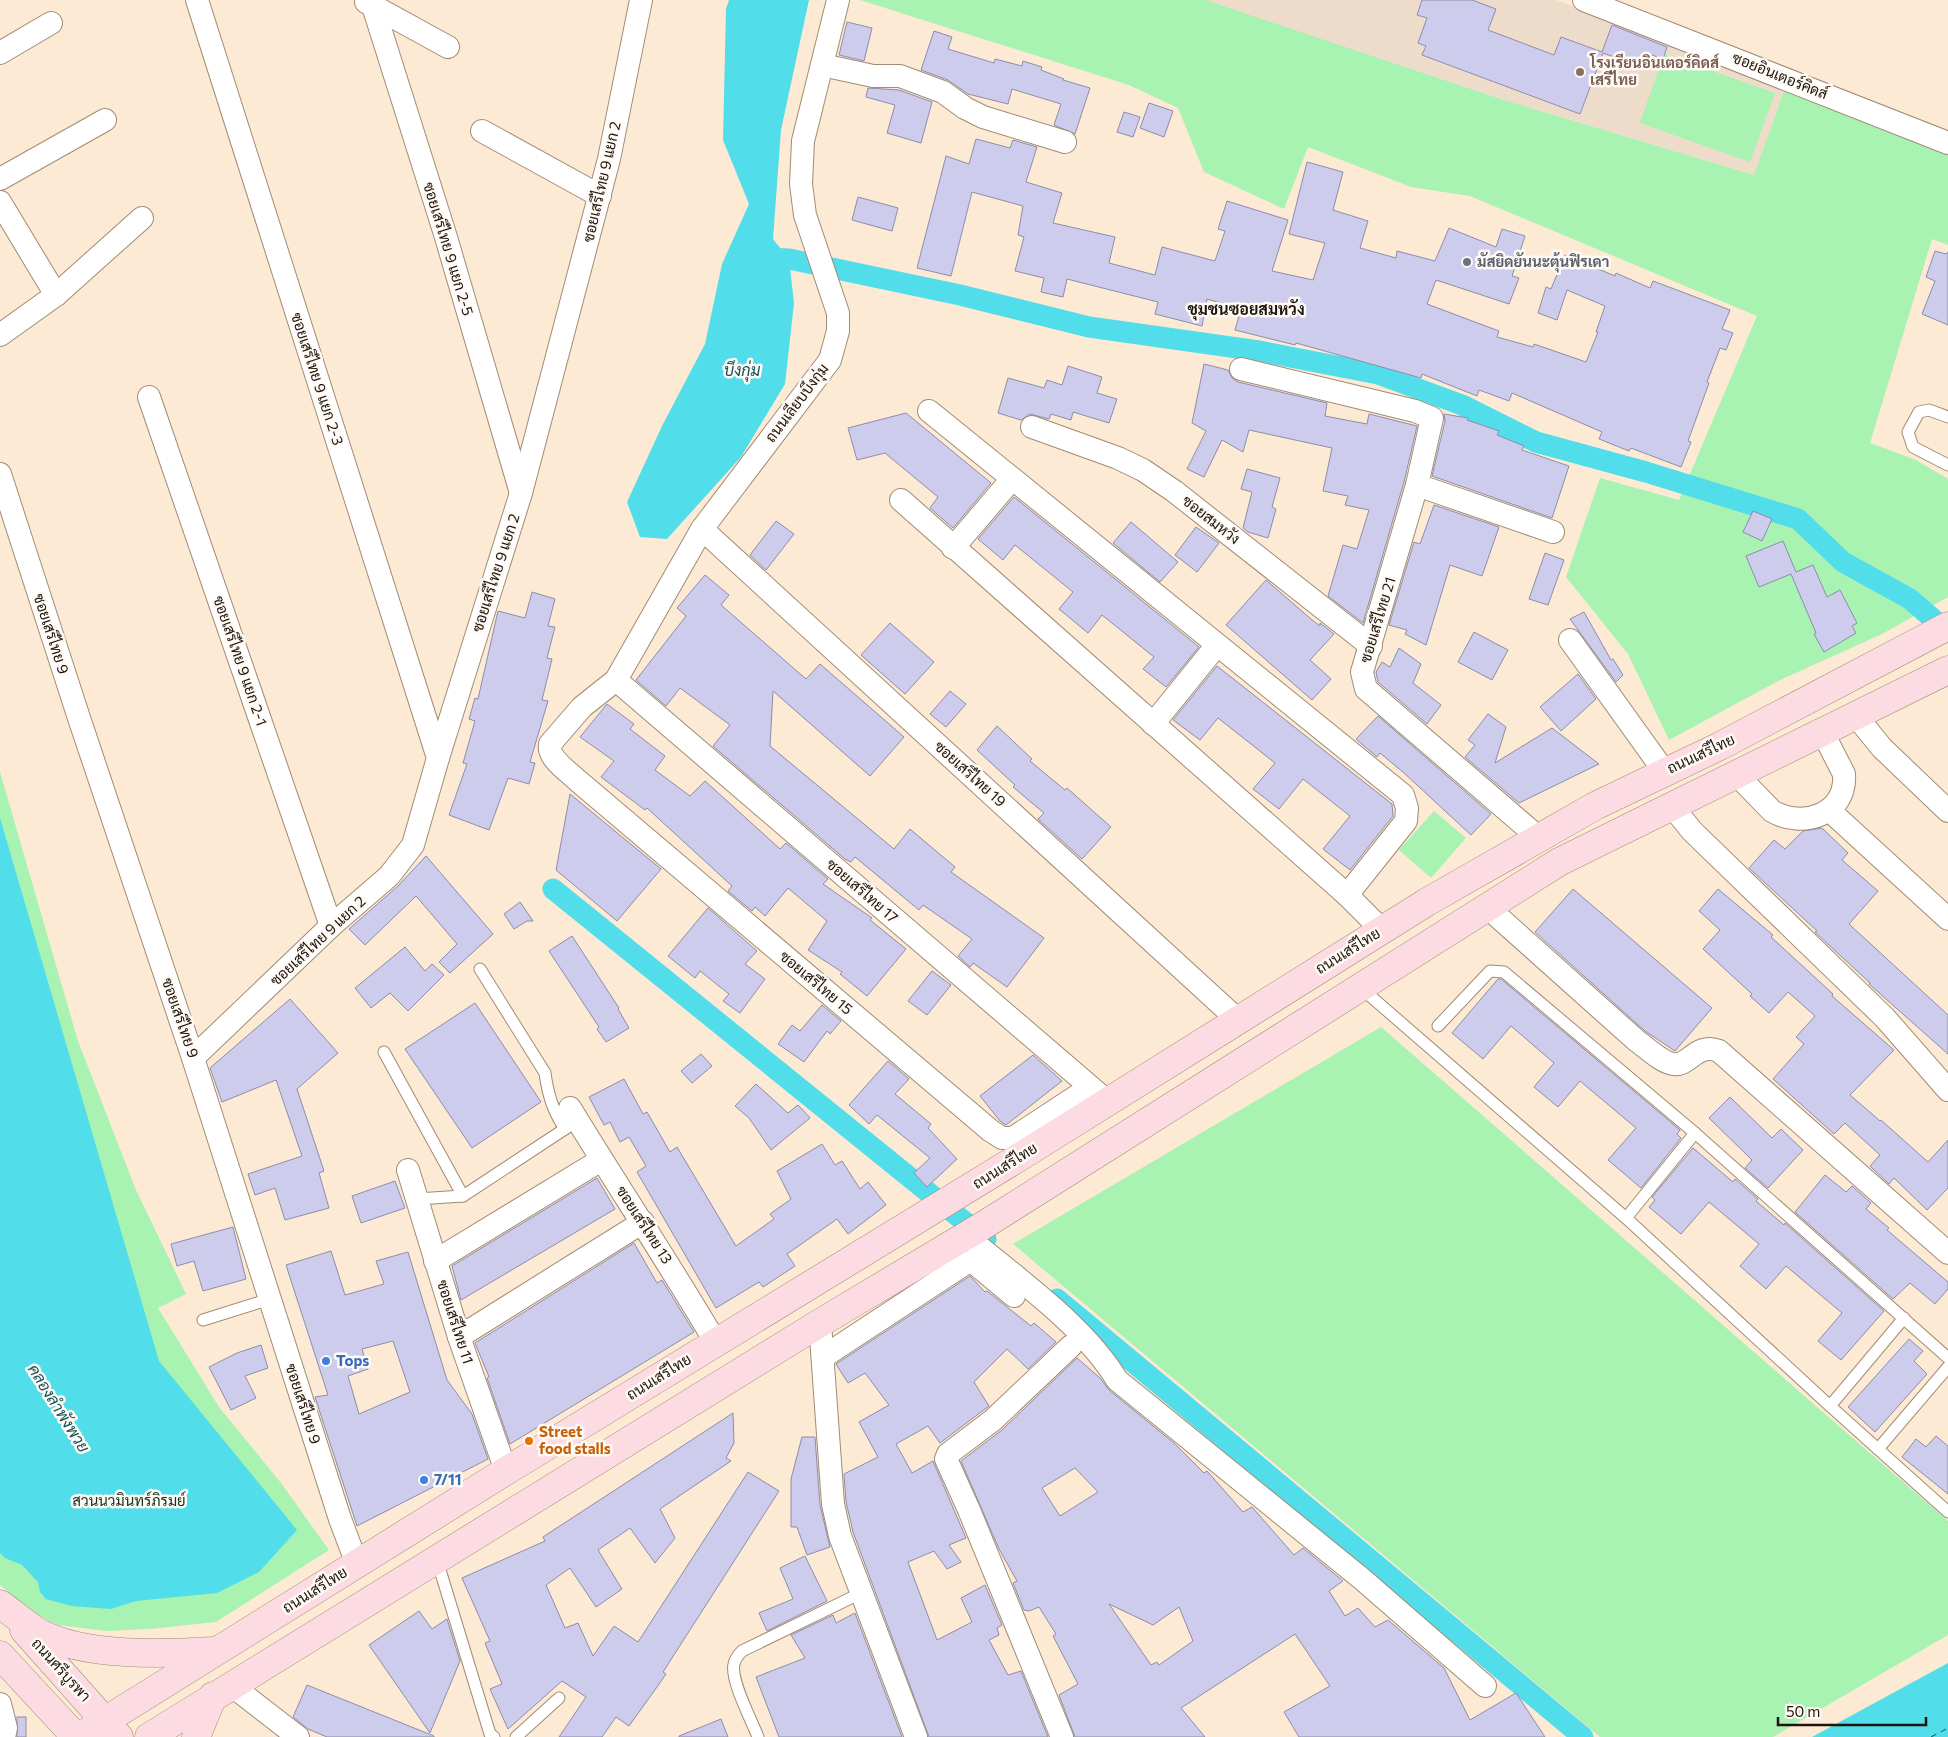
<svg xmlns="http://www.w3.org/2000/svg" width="1948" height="1737" viewBox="0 0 1948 1737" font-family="Commissioner,Sarabun,sans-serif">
<rect width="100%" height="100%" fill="#fdead5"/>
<path fill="#eedccb" d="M1206 0H1556L1697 52 1784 91 1754 175 1504 100Z"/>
<g fill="#a8f2b2">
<path d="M860 0H1206L1504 100 1754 175 1784 91 1948 154V245L1932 239 1870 443 1916 460 1948 479V597L1882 634 1780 680 1669 740 1628 654 1566 577 1600 478 1679 500 1757 316 1470 196 1411 187 1308 147 1284 209 1204 172 1178 108 1129 85Z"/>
<path d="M1664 54 1775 93 1750 162 1640 123Z"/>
<path d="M0 772 78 1041 136 1190 186 1294 158 1308 219 1407 281 1483 329 1550 216 1622 150 1629 106 1631 58 1625 30 1611 0 1585Z"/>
<path d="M1434 811 1466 838 1431 878 1399 850Z"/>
<path d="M1381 1027 1948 1521V1635L1773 1737H1600L1013 1244Z"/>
</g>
<g fill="#51ddea">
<path d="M729 0H809L781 130 773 239 789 259 794 303 785 384 741 457 667 539 640 537 627 502 662 426 705 344 722 264 749 204 723 140 726 9Z"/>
<path d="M0 818 159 1361 297 1530 259 1572 217 1593 136 1601 111 1609 72 1606 46 1599 40 1592 38 1582 22 1565 5 1558 0 1553Z"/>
<path d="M1948 1663V1737H1812Z"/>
</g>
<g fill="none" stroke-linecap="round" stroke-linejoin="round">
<g stroke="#51ddea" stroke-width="21">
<path d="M762 258 789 259 960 295 1089 327 1259 351 1378 374 1462 405 1536 442 1646 472 1798 519 1843 562 1910 599 1948 632"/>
<path d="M553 889 986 1239"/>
<path d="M1057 1299 1583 1737"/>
</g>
<path stroke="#165257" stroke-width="1" stroke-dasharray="6 5" stroke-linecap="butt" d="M1931 1737 1948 1728"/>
</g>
<g fill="#cdccec" stroke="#8d8caa" fill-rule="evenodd">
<path d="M1422 0H1472L1496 9 1488 30 1554 55 1561 37 1602 52 1612 25 1667 47 1663 59 1652 55 1647 69 1603 53 1580 114 1422 55 1426 46 1418 43 1427 18 1417 15Z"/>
<path d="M847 22 872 28 864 61 839 55Z"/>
<path d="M934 31 952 37 948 49 994 63 995 59 1022 66 1023 61 1042 67 1041 70 1064 79 1063 80 1090 88 1075 134 1054 125 1061 104 1012 89 1008 104 968 94 948 80 921 70Z"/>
<path d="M868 88 899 90 932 102 921 143 887 133 895 105 866 97Z"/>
<path d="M1149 103 1173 111 1164 137 1140 128Z"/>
<path d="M1124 112 1140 117 1133 137 1117 132Z"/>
<path d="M976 139 1010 148 1013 140 1037 147 1026 182 1062 193 1053 223 1115 237 1109 263 1155 275 1162 247 1215 261 1225 231 1218 229 1227 201 1288 220 1272 271 1313 280 1325 243 1289 234 1307 162 1343 172 1333 210 1368 221 1360 248 1396 258 1397 251 1435 261 1449 228 1496 247 1502 229 1525 236 1512 276 1519 278 1509 304 1436 280 1427 304 1499 331 1497 337 1533 347 1534 344 1586 362 1598 332H1596L1605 306 1567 290 1557 320 1538 313 1546 287 1551 289 1565 255 1615 276 1616 273 1650 288 1653 281 1730 310 1722 329 1733 333 1726 350 1720 348 1707 382 1709 383 1688 441 1691 442 1681 467 1631 448 1629 451 1599 439 1602 432 1512 393 1509 401 1479 390 1477 396 1422 374 1421 378 1296 343 1295 345 1235 330 1241 309 1207 299 1202 326 1155 314 1158 302 1067 279 1063 297 1041 292 1044 278 1015 271 1024 237 1018 235 1023 206 972 192 951 276 917 268 946 156 969 164Z"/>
<path d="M858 197 898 208 892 231 852 220Z"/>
<path d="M1935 251 1946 254 1948 252V325L1922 314 1935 281 1926 277Z"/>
<path d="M1204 364 1228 370 1232 378 1238 382 1327 403 1325 416 1367 424 1369 414 1417 426 1404 482 1363 623 1328 596 1343 545 1357 549 1369 510 1345 505 1348 496 1323 491 1332 448 1249 430 1243 452 1222 440 1204 477 1187 469 1206 431 1192 423Z"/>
<path d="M1068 366 1102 377 1097 393 1117 399 1109 423 1073 412 1071 420 1051 414 1049 419 1030 414 1021 420 998 413 1008 378 1044 388 1047 380 1062 385Z"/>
<path d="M906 413 991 483 953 528 930 508 938 497 885 453 857 460 848 428Z"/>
<path d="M1444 414 1468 418 1467 420 1499 431 1497 435 1524 446 1522 450 1569 466 1552 518 1432 476 1445 421Z"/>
<path d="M1247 469 1280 478 1272 507 1276 509 1268 538 1248 532 1243 528 1252 492 1241 489Z"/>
<path d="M1014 497 1199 647 1166 687 1143 669 1154 657 1102 615 1088 633 1059 609 1073 592 1015 545 1003 560 978 539Z"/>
<path d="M1434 505 1499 527 1482 576 1450 565 1426 645 1405 634 1407 630 1389 625 1414 542 1420 544Z"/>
<path d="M1753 511 1772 519 1762 541 1743 532Z"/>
<path d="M776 521 794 534 766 570 750 555Z"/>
<path d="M1131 522 1178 562 1160 582 1113 543Z"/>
<path d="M1196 527 1219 543 1197 572 1175 555Z"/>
<path d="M1783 541 1796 572 1813 565 1827 597 1840 590 1857 623 1852 626 1856 633 1824 652 1814 634 1816 633 1791 574 1759 587 1746 556Z"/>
<path d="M1545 553 1564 560 1548 605 1529 599Z"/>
<path d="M705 575 729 595 721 605 806 679 820 664 904 737 870 776 773 691 770 746 894 849 910 829 955 867 951 872 1044 938 1007 987 973 963 970 967 958 956 972 939 923 905 919 910 855 857 851 862 845 859 713 746 730 725 680 688 666 706 636 680 686 616 677 608Z"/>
<path d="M1266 580 1311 619 1320 626V623L1334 634 1310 660 1331 679 1312 700 1226 625Z"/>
<path d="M532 592 555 599 548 626 555 627 547 658 552 659 542 700 548 701 530 762 535 763 529 784 508 778 489 830 449 815 467 764 463 763 475 721 469 719 475 698 478 699 498 611 525 618Z"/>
<path d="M1584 612 1611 660 1613 659 1623 675 1616 682 1570 619Z"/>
<path d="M890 623 934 662 905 694 861 655Z"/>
<path d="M1474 632 1508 650 1492 680 1458 662Z"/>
<path d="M1399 648 1421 664 1413 683 1441 705 1427 724 1378 682 1376 672 1382 662 1390 667Z"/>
<path d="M1217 666 1392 804 1393 816 1350 870 1323 849 1350 816 1303 779 1279 809 1253 789 1275 763 1218 718 1200 740 1173 720Z"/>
<path d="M1578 674 1596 699 1561 731 1540 707Z"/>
<path d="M950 691 966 704 946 727 930 714Z"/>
<path d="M607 704 634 724 630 729 665 756 655 770 690 796 705 781 780 849 786 843 828 879 823 884 872 918 870 920 906 949 867 996 840 974 842 972 808 950 827 921 788 888 765 916 755 907 752 911 728 891 732 886 647 808 645 810 601 777 614 761 580 737Z"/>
<path d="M1488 714 1506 727 1495 763 1552 728 1599 764 1519 803 1465 757 1475 745 1468 740Z"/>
<path d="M1378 716 1491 814 1471 835 1404 773 1380 753 1377 757 1356 739Z"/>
<path d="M997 726 1032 759 1030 761 1065 790 1067 788 1111 827 1082 859 1038 819 1044 813 1013 787 1015 785 977 750Z"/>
<path d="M570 794 661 869 617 921 556 870Z"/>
<path d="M1822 828 1848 853 1842 860 1878 891 1849 924 1948 1015V1054L1869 984 1870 983 1815 932 1817 931 1749 868 1774 840 1785 849 1803 831Z"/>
<path d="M426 856 493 934 450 973 439 962 457 944 416 896 365 945 349 929 398 886Z"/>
<path d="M1573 889 1712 1008 1675 1051 1645 1031 1535 932Z"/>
<path d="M1718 889 1773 935 1771 937 1833 994 1832 996 1894 1050 1850 1095 1880 1121 1881 1120 1928 1162 1948 1140V1188L1927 1210 1894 1178 1889 1184 1870 1166 1880 1155 1845 1123 1834 1134 1773 1079 1804 1044 1796 1037 1815 1016 1788 992 1769 1013 1750 996 1752 994 1703 949 1720 930 1699 911Z"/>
<path d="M520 902 533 921H527L514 929 504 914Z"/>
<path d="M708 908 757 951 745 964 765 979 740 1013 723 1001 729 994 700 971 695 978 668 956Z"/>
<path d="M572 936 619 1008 618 1009 629 1028 606 1042 597 1029 599 1027 549 951Z"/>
<path d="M405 947 425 971 432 964 444 975 408 1011 390 993 371 1008 355 988Z"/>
<path d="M932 971 951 985 927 1015 908 1001Z"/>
<path d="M1498 979H1501L1680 1130 1677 1134 1681 1138 1641 1188 1608 1160 1636 1128 1580 1081 1558 1107 1534 1087 1554 1063 1511 1026 1483 1059 1452 1033Z"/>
<path d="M290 999 338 1053 297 1089 324 1171 319 1173 329 1208 285 1220 275 1188 255 1195 248 1174 302 1156 276 1080 222 1102 210 1068Z"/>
<path d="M475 1003 541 1102 472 1148 405 1049Z"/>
<path d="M822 1005 841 1021 830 1034 827 1031 804 1062 778 1044 792 1025 800 1031Z"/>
<path d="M701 1054 712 1066 692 1083 681 1071Z"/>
<path d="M1033 1055 1062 1081 1006 1125 1000 1121 980 1096Z"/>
<path d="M888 1061 909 1079 895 1094 931 1124 928 1128 957 1159 927 1187 914 1173 930 1158 877 1115 869 1124 849 1105Z"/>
<path d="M624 1079 643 1114 647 1112 670 1152 677 1147 736 1246 774 1219 770 1214 791 1199 777 1171 822 1144 835 1165 842 1161 860 1189 868 1182 886 1205 848 1234 837 1219 787 1254 795 1266 763 1287 759 1282 716 1308 637 1172 646 1166 629 1137 620 1142 610 1122 604 1125 589 1097Z"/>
<path d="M756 1084 788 1113 798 1105 810 1118 771 1150 749 1118 735 1106Z"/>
<path d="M1730 1097 1772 1138 1781 1129 1803 1150 1768 1188 1745 1168 1752 1160 1709 1118Z"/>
<path d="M1693 1148 1733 1182 1735 1179 1758 1199 1756 1201 1784 1225 1785 1223 1884 1311 1841 1360 1818 1341 1842 1313 1786 1266 1766 1289 1740 1266 1759 1244 1709 1202 1681 1234 1649 1207 1655 1200 1652 1197Z"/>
<path d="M1825 1175 1846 1192 1852 1186 1871 1203 1866 1209 1889 1228 1887 1230 1948 1282V1289L1935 1304 1910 1283 1893 1299 1795 1212Z"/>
<path d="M597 1178 615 1209 461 1300 452 1266Z"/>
<path d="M395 1181 405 1208 361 1223 352 1196Z"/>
<path d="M233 1227 246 1279 203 1291 194 1261 177 1266 171 1244Z"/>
<path d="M634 1243 657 1283 662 1280 694 1332 510 1444 487 1378 489 1377 475 1343Z"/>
<path d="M331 1251 345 1295 384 1284 376 1261 408 1252 447 1380 472 1414 488 1459 357 1526 315 1397 328 1395 286 1265ZM393 1341 410 1392 359 1414 348 1376 368 1369 362 1349Z"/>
<path d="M970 1276 985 1292 987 1291 1031 1326 1034 1323 1056 1342 1028 1369 1007 1349 974 1382 989 1406 940 1443 928 1426 896 1444 912 1473 933 1461 966 1538 949 1545 961 1562 947 1569 934 1551 908 1562 937 1640 972 1622 961 1598 985 1585 1002 1625 997 1628 999 1635 989 1640 1008 1675 1021 1671 1048 1737H929L853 1532 846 1502 844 1474 878 1457 859 1422 889 1405 865 1373 848 1383 836 1364Z"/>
<path d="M1909 1339 1923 1351 1914 1361 1927 1374 1875 1432 1848 1407Z"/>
<path d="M261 1345 268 1368 245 1376 256 1398 231 1410 209 1367 237 1353Z"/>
<path d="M1077 1358 1100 1378 1109 1390 1175 1444 1204 1473 1207 1471 1243 1512 1252 1507 1294 1555 1303 1548 1343 1581 1329 1591 1345 1616 1358 1608 1375 1627 1388 1620 1444 1668 1470 1720 1516 1693 1545 1737H1299L1284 1712 1330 1686 1295 1634 1181 1708 1205 1737H1075L1059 1695 1078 1684 1053 1636 1056 1634 1039 1607 1029 1611 1024 1610 1013 1583 1017 1581 999 1549 961 1461 1002 1430ZM1075 1468 1098 1492 1060 1516 1042 1488ZM1109 1604 1153 1625 1179 1607 1193 1641 1159 1665 1157 1662 1151 1665Z"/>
<path d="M733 1413 734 1443 726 1458 731 1461 660 1509 675 1538 655 1563 630 1528 598 1550 622 1589 596 1607 570 1568 546 1585 565 1628 578 1623 593 1656 614 1626 638 1642 748 1472 779 1491 663 1672 666 1674 657 1687 629 1726 616 1717 602 1737H559L586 1697 562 1681 508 1729 490 1689 502 1684 485 1643 490 1641 462 1578 545 1541 543 1537Z"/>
<path d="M1936 1436 1948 1446V1494L1902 1457 1916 1439 1926 1447Z"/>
<path d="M802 1437H815L820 1505 830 1547 807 1555 797 1527H791V1479Z"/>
<path d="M805 1556 827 1601 767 1631 759 1613 793 1599 780 1568Z"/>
<path d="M419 1611 432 1629 447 1619 460 1661 430 1733 369 1645Z"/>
<path d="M855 1613 902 1737H779L756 1677 805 1658 791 1635 833 1615 836 1623Z"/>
<path d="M307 1685 434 1736V1737H327L308 1729 293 1717Z"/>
<rect x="17" y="1717" width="9" height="20"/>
<path d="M721 1719 728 1737H679V1736Z"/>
</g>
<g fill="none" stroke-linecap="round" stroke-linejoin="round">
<g stroke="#a18b73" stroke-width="13">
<g id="lane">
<path d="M1948 417 1929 410 1919 412 1908 432 1913 447 1948 465"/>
<path d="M480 969 545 1073C548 1095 553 1111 565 1129"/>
<path d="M1361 988 1626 1218 1830 1406 1904 1318"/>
<path d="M1438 1026 1490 971 1504 972 1695 1133 1948 1358"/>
<path d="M384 1052 463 1196"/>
<path d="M417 1199 463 1196 577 1121"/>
<path d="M1626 1218 1695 1133"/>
<path d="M203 1320 270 1299"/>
<path d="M1830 1406 1948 1512"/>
<path d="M1878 1449 1948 1367"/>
<path d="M437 1560 490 1734 494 1737"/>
<path d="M516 1737 559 1698"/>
<path d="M758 1737C752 1721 730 1680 734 1664 735 1659 738 1655 742 1651L861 1593"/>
</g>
</g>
<g stroke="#a18b73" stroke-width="24">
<g id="street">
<path d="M197 0 438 758"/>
<path d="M838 0 803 141 801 184 805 215 838 313V331L830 360 702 529 616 680 582 707 550 744C547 758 568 771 577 780L991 1131 1002 1138H1013L1077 1096 1108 1101"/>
<path d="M1584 0 1948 143"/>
<path d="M366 2 448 47"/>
<path d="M373 6 445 234 521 493"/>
<path d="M0 53 51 23"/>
<path d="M822 65 873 76H900L943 92 965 108 983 117 1065 142"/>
<path d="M482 131 600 196"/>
<path d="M0 179 105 120"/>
<path d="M0 202 56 295"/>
<path d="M0 335 56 295 142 218"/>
<path d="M1241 369 1415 411 1432 418 1417 485 1362 672 1366 689 1538 837"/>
<path d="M149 397 331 926"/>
<path d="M929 411 1403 795 1407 808 1406 821 1347 895"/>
<path d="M1032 427 1118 458 1143 470 1174 491 1371 646"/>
<path d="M0 474 79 718 193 1058 340 1519 357 1564"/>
<path d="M1417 485 1553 532"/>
<path d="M901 500 1347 895 1382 930"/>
<path d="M702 529 1238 1020"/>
<path d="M953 548 1012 479"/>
<path d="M1570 640 1664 771"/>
<path d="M616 680 1107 1101"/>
<path d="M1856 716 1882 748 1948 811"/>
<path d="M1153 724 1217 645"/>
<path d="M1736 774 1772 811C1802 829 1847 815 1844 774L1823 733"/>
<path d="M1671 805 1692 831 1885 1018 1948 1090"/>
<path d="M1829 810 1948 919"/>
<path d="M1487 907 1637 1041C1647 1048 1661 1062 1673 1064 1689 1067 1696 1042 1719 1051L1948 1253"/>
<path d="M193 1058 331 926 389 876 413 845 438 758 521 493 609 159 641 0"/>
<path d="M570 1108C618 1187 669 1263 716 1343"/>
<path d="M408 1170 459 1337 506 1471"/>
<path d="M966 1236C1015 1277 1085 1326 1117 1380L1362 1579 1485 1686"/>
<path d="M435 1261 601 1160"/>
<path d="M820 1323 833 1504 840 1536 916 1737"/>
<path d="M459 1337 643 1222"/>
<path d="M823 1357 966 1263 973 1262 1014 1296"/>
<path d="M231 1685 298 1737"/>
<path d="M0 1704 6 1728 4 1737"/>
<path d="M1062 1737 969 1510 946 1459 948 1454 993 1420 1071 1346"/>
</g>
</g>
<g stroke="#a18b73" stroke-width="29">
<g id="secondary">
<path d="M0 1604C13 1613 26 1625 40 1633 85 1657 164 1654 213 1651"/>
<path d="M24 1630 119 1737"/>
<path d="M0 1655 76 1737"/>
<path d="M79 1737 506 1471 1026 1153 1427 902 1595 806 1720 746 1948 626"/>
<path d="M149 1737 820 1323 984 1225 1559 862 1948 670"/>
<path d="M196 1737 213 1696"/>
</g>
</g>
<use href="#lane" stroke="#fff" stroke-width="11"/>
<use href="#street" stroke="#fff" stroke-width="22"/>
<use href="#secondary" stroke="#fcdce2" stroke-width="28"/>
</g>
<circle fill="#8d6e63" stroke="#fffaf5" stroke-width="2" cx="1580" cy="72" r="5"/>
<circle fill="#6b7280" stroke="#fffaf5" stroke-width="2" cx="1467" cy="262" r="5"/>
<g fill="#3f7fe0" stroke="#fffaf5" stroke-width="2">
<circle cx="326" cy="1361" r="5"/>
<circle cx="424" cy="1480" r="5"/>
</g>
<circle fill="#e8710a" stroke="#fffaf5" stroke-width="2" cx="529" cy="1441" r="5"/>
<g text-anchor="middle" stroke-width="5" stroke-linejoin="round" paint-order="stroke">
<g font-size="15" font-weight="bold" fill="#785e54" stroke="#fffaf5" text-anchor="start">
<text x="1590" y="68">โรงเรียนอินเตอร์คิดส์<tspan x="1590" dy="17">เสรีไทย</tspan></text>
</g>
<g font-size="15" fill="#1e160d" stroke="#fffaf5">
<text transform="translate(1780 76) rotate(22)" y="5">ซอยอินเตอร์คิดส์</text>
<text transform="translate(602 182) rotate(-77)" y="5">ซอยเสรีไทย 9 แยก 2</text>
<text transform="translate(448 249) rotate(73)" y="5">ซอยเสรีไทย 9 แยก 2-5</text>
<text transform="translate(317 379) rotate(72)" y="5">ซอยเสรีไทย 9 แยก 2-3</text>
<text transform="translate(797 403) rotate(-53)" y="5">ถนนเลียบบึงกุ่ม</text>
<text transform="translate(1211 520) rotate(38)" y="5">ซอยสมหวัง</text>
<text transform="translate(496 573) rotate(-72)" y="5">ซอยเสรีไทย 9 แยก 2</text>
<text transform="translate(1378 620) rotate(-73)" y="5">ซอยเสรีไทย 21</text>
<text transform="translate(51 634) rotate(72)" y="5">ซอยเสรีไทย 9</text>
<text transform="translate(240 661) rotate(71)" y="5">ซอยเสรีไทย 9 แยก 2-1</text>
<text transform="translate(1701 754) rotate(-25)" y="5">ถนนเสรีไทย</text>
<text transform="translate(970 774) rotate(42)" y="5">ซอยเสรีไทย 19</text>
<text transform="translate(862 891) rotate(41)" y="5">ซอยเสรีไทย 17</text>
<text transform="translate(318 941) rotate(-43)" y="5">ซอยเสรีไทย 9 แยก 2</text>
<text transform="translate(1348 951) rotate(-32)" y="5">ถนนเสรีไทย</text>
<text transform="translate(816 983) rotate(40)" y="5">ซอยเสรีไทย 15</text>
<text transform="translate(180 1018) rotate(71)" y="5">ซอยเสรีไทย 9</text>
<text transform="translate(1005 1166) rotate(-32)" y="5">ถนนเสรีไทย</text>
<text transform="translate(644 1225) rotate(57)" y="5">ซอยเสรีไทย 13</text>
<text transform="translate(455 1322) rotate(72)" y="5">ซอยเสรีไทย 11</text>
<text transform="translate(659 1377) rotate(-32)" y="5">ถนนเสรีไทย</text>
<text transform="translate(303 1404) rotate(72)" y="5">ซอยเสรีไทย 9</text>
<text transform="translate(315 1590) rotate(-32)" y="5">ถนนเสรีไทย</text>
<text transform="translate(61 1670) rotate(48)" y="5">ถนนศรีบูรพา</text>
</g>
<g font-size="15" font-weight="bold" fill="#5b616d" stroke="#fffaf5" text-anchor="start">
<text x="1477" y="267">มัสยิดยันนะตุ้นฟิรเดา</text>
</g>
<g font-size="15" font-weight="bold" fill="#366cbe" stroke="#fffaf5" text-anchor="start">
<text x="336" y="1366">Tops</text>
<text x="434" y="1485">7/11</text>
</g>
<g font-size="15" font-weight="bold" fill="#c56008" stroke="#fffaf5" text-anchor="start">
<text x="539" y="1437">Street<tspan x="539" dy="17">food stalls</tspan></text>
</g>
<g font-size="15" fill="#123219" stroke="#fffaf5">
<text x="129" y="1506">สวนนวมินทร์ภิรมย์</text>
</g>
<g font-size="16" font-weight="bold" fill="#1e160d" stroke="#fffaf5">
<text x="1246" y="315">ชุมชนซอยสมหวัง</text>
</g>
<g font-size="16" font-style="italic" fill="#165257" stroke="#fffaf5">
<text x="742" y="376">บึงกุ่ม</text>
<text transform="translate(59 1408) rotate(58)" y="6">คลองลำพังพวย</text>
</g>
</g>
<path d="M1778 1717v8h148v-8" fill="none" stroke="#1e160d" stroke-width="2.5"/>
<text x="1786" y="1717" font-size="15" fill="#1e160d" stroke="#fffaf5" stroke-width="4" paint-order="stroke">50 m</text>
</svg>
